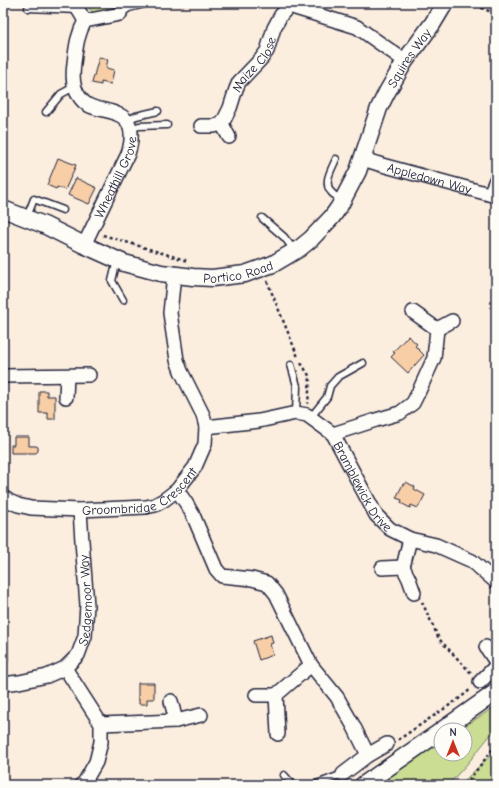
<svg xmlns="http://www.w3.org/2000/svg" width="499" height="788" viewBox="0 0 499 788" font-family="'Comic Neue',sans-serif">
<rect width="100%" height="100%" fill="#fbeedf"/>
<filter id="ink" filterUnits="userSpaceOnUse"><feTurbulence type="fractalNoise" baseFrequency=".025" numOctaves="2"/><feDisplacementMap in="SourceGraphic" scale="8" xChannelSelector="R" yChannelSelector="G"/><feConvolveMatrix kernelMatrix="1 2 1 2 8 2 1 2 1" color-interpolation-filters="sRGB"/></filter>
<g filter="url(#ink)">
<g fill="#cadd92" stroke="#768066">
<path d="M85 3H128L94 14Z"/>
<path d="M496 706V728L468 763 448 785H376L441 742V754H465V730H459Z"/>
<path d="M496 750V785H462L466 779Z"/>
</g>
<g fill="#f7cea6" stroke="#22223b">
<path d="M99 57 108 59 106 68 114 70 111 84 101 82V85L92 83Z"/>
<path d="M58 158 76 165 65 190 57 187 56 189 47 185Z"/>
<path d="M76 178 97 188 89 204 68 195Z"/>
<path d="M408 336 417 344 415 346 424 355 408 373 391 357 395 353 393 352Z"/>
<path d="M39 391H47V396H55V419H48V413H39Z"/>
<path d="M14 437H29V446H36L38 447V451L36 453H11V445H14Z"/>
<path d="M406 482 415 487 414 489 425 495 418 508 411 505 410 508 401 503 402 500 396 498 403 484H405Z"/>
<path d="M271 635 273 643 270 644 273 655 259 660 253 641Z"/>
<rect x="3" y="640" width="5" height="22"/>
<path d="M138 683H154V699H147V704H139V699H138Z"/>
</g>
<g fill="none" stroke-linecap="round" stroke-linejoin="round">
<g stroke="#22223b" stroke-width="9">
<g id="service">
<path d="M28 8 78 10"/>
<path d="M120 14 129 8 149 3"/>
<path d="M46 112 61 94 74 87"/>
<path d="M127 121 136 116 158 111"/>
<path d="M130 129 139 126 167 125"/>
<path d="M336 159C332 169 322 183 332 193 335 196 339 198 343 200"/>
<path d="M27 217 34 199 63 210"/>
<path d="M262 218 284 237 295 251"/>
<path d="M117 260 112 281 123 300"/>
<path d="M291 365 297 386 296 413"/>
<path d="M311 417 327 397 330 386 338 377 363 363"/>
<path d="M284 775 292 784 294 785"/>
<path d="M314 785 343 774"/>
</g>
</g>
<g stroke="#22223b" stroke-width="16">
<g id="minor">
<path d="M76 6 85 21"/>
<path d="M289 6 357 27 405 61"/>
<path d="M222 124 229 137"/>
<path id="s1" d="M201 126H214L222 124 230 108 236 89 239 82 261 59 267 51 274 28 281 15 289 6 290 3"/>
<path id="s2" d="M363 159 382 165 496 196"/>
<path d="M490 194 496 180"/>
<path id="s3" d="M84 245 128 154C133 139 134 120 117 114 109 110 99 110 90 106 83 103 77 95 75 88 72 80 73 71 74 63 76 48 77 35 85 21L120 14"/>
<path d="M437 329 452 321"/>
<path d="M3 376 89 375"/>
<path d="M66 397 67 376"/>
<path id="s4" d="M206 427 259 421 296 413 307 415 333 434 376 515 390 529 410 539 436 545 472 561 496 582"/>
<path d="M333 434 376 420 400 413 413 403 419 391 434 358 437 329 413 312"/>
<path d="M177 490 186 503 193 515 216 569 222 576 252 579 267 583 276 594 311 665 337 697 353 725 368 755"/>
<path id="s5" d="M3 497 9 501 18 505 31 508 80 510 146 507 155 505 164 500 177 490 195 467 205 444 206 427 203 415 181 371 177 360 170 313 174 275"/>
<path d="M410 539 403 567 409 579 414 593"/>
<path d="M382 568 403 567"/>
<path d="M486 647 496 662"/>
<path d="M65 668 101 724V742L96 762 84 783 81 785"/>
<path d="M480 682 496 666"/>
<path id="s6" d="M3 684 19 682 47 676 65 668 78 655 85 636 87 605 82 541 80 510"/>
<path d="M256 695H276"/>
<path d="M171 701 176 721"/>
<path d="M101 724 176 721 201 715"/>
<path d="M278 734 276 695 311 665"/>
<path d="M343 774 368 755 387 744"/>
</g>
</g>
<g stroke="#22223b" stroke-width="19">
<g id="tertiary">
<path id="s7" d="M3 209 44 225 84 245 124 263 161 273 193 277 212 278 245 274 273 264 300 248 311 239 332 217 339 207 358 171 379 108 387 92 405 61 433 23 445 3"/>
<path d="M442 730 496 692"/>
<path d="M363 785 441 731"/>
</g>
</g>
<g stroke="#22223b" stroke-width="2.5" stroke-dasharray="3 3" stroke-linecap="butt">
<path d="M470 3 496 14"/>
<path d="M103 235 188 261"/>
<path d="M267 281 298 357"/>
<path d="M301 363 310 377 308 404"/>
<path d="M422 602 439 639 472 674"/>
<path d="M398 740 460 698 471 689"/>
<path d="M465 785 496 745"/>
</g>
<use href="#service" stroke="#fdfcf7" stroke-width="6"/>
<use href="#minor" stroke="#fdfcf7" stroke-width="13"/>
<use href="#tertiary" stroke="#fdfcf7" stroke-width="16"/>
</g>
</g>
<g text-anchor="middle" stroke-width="4" stroke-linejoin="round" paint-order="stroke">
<g font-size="13" fill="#22223b" stroke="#fdfcf7">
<text dy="5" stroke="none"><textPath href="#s7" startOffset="539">Squires Way</textPath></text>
<text dy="5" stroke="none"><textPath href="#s1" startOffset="90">Maize Close</textPath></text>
<text dy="5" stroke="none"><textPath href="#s3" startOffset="75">Wheathill Grove</textPath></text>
<text dy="5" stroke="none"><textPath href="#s2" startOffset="69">Appledown Way</textPath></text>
<text dy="5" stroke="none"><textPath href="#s7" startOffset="249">Portico Road</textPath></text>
<text dy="5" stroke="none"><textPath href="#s4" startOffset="195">Bramblewick Drive</textPath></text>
<text dy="5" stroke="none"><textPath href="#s5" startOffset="145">Groombridge Crescent</textPath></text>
<text dy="5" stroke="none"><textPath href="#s6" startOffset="139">Sedgemoor Way</textPath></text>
</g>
</g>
<rect width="499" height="788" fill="none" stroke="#fdfcf7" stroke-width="16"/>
<rect x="8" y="8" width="483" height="772" fill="none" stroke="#22223b" stroke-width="1.5" filter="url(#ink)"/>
<g transform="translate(453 742)"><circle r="19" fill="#fdfcf7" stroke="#a5a5ac"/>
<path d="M0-3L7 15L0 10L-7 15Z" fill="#c8321e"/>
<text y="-6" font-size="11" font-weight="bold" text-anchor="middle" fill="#22223b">N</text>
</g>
</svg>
